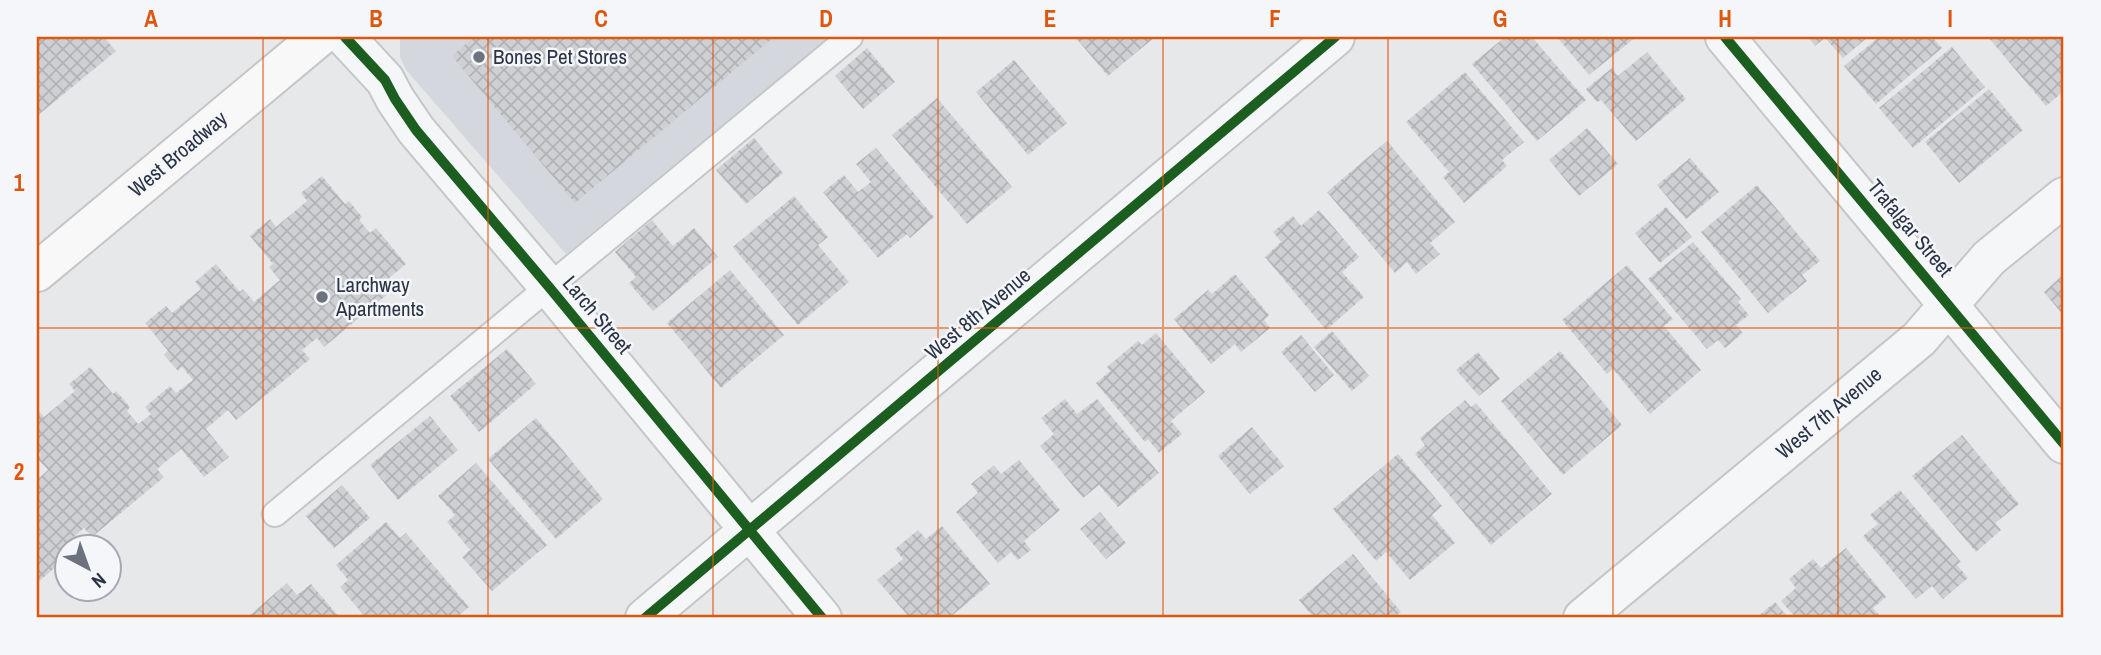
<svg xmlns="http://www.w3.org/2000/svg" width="2101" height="655" viewBox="0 0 2101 655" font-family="'Archivo Narrow',sans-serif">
<defs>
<pattern id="building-cross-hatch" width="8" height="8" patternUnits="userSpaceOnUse" patternTransform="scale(1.75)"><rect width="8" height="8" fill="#ced0d3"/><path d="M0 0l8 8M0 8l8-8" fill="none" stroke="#b1b3b6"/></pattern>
</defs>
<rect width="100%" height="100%" fill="#e6e8ea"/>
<path fill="#d4d7dd" d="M400 37H829L566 254 407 71 400 57Z"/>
<g fill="url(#building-cross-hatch)">
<path d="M37 37H104L116 51 37 116Z"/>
<path d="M474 37H774L575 203 452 56Z"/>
<path d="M1075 37H1155L1108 76Z"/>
<path d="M1505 37H1532L1586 100 1537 141 1472 64Z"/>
<path d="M1557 37H1636L1589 75Z"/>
<path d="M1808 37H1868L1843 58 1825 38 1815 46Z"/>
<path d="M1879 37H1932L1942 48 1876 104 1844 66Z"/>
<path d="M1988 37H2060L2064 42V91L2046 106Z"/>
<path d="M1952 47 1985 87 1913 148 1879 108Z"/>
<path d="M867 48 895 82 863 109 835 76Z"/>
<path d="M1647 52 1686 99 1636 141 1601 100 1597 102 1586 89 1612 68 1618 76Z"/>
<path d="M1014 60 1067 123 1028 155 976 92Z"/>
<path d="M1465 72 1524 142 1502 160 1507 166 1464 203 1443 177 1449 172 1406 122Z"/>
<path d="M1989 89 2023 130 1959 183 1925 142Z"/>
<path d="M937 98 1012 187 967 224 892 135Z"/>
<path d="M1587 128 1618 164 1579 196 1549 160Z"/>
<path d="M754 138 783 173 746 204 716 170Z"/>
<path d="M1387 141 1455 222 1430 243 1440 254 1416 274 1407 262 1395 273 1327 192Z"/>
<path d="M876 148 934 217 910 238 907 234 878 258 823 192 844 175 858 192 871 182 856 164Z"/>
<path d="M1690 158 1719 192 1686 219 1657 185Z"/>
<path d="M322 176 345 204 349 201 362 217 359 220 370 233 376 228 406 264 389 278 396 287 324 347 317 338 302 350 310 359 236 420 228 410 206 429 229 457 204 477 181 449 157 469 164 477 92 537 84 528 70 540 75 546H66V558L37 583V480L48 470 37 458 41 455 37 449V409L44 417 75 391 69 384 90 367 113 394 116 391 130 407 127 411 138 424 145 419 151 414 145 407 170 386 176 393 193 380 182 367 178 371 164 355 168 351 145 323 166 306 172 313 201 289 195 282 216 264 240 292 243 289 254 302 280 280 269 267 273 264 250 236 270 219 276 227 307 201 301 193Z"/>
<path d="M1757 185 1820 261 1802 275 1807 281 1768 313 1701 232Z"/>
<path d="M794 196 828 237 818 245 849 282 798 325 733 247Z"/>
<path d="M1666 207 1692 237 1660 263 1635 233Z"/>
<path d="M1319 210 1359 257 1342 272 1364 297 1326 330 1265 257 1281 242 1273 232 1293 216 1301 226Z"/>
<path d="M652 220 673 246 694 228 718 257 653 311 629 283 636 277 615 252Z"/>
<path d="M1693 242 1741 299 1738 302 1749 315 1736 325 1743 333 1725 348 1718 340 1707 349 1648 279Z"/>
<path d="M1627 265 1673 319 1664 326 1701 370 1650 414 1613 369 1607 374 1562 320Z"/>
<path d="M730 270 784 335 721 388 667 323Z"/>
<path d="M1235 274 1269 315 1264 320 1270 328 1241 352 1235 344 1211 364 1174 319 1208 290 1212 294Z"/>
<path d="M2064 274V316L2044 292Z"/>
<path d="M1332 331 1369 376 1352 391 1314 347Z"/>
<path d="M1156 333 1205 392 1171 421 1182 434 1159 453 1148 439 1145 442 1096 383 1110 371 1107 367 1138 341 1142 345Z"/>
<path d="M1301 335 1334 375 1315 392 1281 352Z"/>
<path d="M507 349 536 384 479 432 450 396Z"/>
<path d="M1560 351 1622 425 1563 475 1501 401Z"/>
<path d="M1478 352 1500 379 1479 396 1456 370Z"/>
<path d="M1065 399 1077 414 1097 399 1159 473 1118 507 1099 485 1083 498 1040 446 1054 434 1041 418Z"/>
<path d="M1465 400 1471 407 1476 403 1552 494 1491 545 1415 454 1425 445 1420 438Z"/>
<path d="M430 416 458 450 398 500 370 465Z"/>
<path d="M536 418 603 499 556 539 488 459Z"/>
<path d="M1252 427 1284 466 1250 494 1218 456Z"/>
<path d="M1962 435 2019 504 1995 523 2001 530 1976 552 1912 476Z"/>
<path d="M1398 454 1442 506 1432 515 1455 543 1410 580 1386 552 1376 561 1333 509Z"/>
<path d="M1019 460 1060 510 1024 541 1031 550 1018 560 1011 552 998 563 956 512 978 493 971 484 994 465 1001 474Z"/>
<path d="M476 463 547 545 492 591 462 557 470 550 447 522 455 515 438 496Z"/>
<path d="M342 485 370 518 334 548 306 516Z"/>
<path d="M1900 490 1961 562 1957 565 1968 578 1943 599 1932 586 1916 599 1863 536 1878 524 1870 515Z"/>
<path d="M1100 512 1126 543 1106 559 1080 529Z"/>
<path d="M386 522 400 538 406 533 469 607 456 618H366L340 587 348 580 336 565Z"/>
<path d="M942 526 990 584 949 618H910L877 580 903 559 895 549 918 530 926 539Z"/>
<path d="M1846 548 1886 597 1873 608 1879 615 1875 618H1796L1781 601 1796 588 1789 579 1813 559 1821 568Z"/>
<path d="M1353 554 1401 612 1393 618H1314L1299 600Z"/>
<path d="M287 583 297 595 311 584 340 618H253L250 615Z"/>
<path d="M1775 602 1789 618H1756Z"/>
</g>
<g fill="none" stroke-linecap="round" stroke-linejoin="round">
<g stroke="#c4c6c8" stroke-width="28">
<path id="lane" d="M275 514 850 37"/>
</g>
<g stroke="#c4c6c8" stroke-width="42">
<g id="street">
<path d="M345 37 385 80 395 99 416 130 549 287 822 618"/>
<path d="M1725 37 2064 444"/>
<path d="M645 618 1335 37"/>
<path d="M1583 618 1919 339 1989 258 2064 197"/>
</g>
</g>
<g stroke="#c4c6c8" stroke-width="42">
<path id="secondary" d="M37 272 319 37"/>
</g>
<use href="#lane" stroke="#f5f6f7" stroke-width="24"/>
<use href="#street" stroke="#f5f6f7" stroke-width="38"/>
<use href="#secondary" stroke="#f8f8f8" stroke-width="38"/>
<g stroke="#f4f6f9" stroke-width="15">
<g id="cycleway">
<path d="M345 37 385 80 395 99 416 130 549 287 822 618"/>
<path d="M1725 37 2064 444"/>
<path d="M645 618 1335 37"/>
</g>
</g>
<use href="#cycleway" stroke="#1b5e20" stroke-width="10"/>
</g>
<path fill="none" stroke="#df570f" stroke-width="2" stroke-opacity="0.55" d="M263 37V618M488 37V618M713 37V618M938 37V618M1163 37V618M1388 37V618M1613 37V618M1838 37V618M37 328H2064"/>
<g fill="#6c737f" stroke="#f4f6f9" stroke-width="2.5">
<circle cx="479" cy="57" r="7"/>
<circle cx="322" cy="297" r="7"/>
</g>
<g text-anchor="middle" stroke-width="5" stroke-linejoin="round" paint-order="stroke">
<g font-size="21" fill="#2b3445" stroke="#f4f6f9" text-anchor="start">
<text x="493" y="64">Bones Pet Stores</text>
<text x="336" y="292">Larchway<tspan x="336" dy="24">Apartments</tspan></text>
</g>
<g font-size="21" fill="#2b3445" stroke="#f4f6f9">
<text transform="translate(178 154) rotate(-40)" y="7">West Broadway</text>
<text transform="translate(1910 228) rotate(50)" y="7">Trafalgar Street</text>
<text transform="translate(978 314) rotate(-40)" y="7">West 8th Avenue</text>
<text transform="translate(597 315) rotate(50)" y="7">Larch Street</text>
<text transform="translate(1829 413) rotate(-40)" y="7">West 7th Avenue</text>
</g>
</g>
<rect width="2101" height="655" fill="none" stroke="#f4f6f9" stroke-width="77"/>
<g transform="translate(88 568) rotate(139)"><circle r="33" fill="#f4f6f9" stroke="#a4a8b1" stroke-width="2"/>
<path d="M0-5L12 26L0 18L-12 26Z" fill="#6c737f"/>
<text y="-10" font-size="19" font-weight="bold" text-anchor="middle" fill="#2b3445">N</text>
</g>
<rect x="38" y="38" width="2024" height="578" fill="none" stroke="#df570f" stroke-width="2.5"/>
<g font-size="23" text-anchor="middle" font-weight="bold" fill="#df570f">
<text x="151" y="27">A</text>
<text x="376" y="27">B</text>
<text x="601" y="27">C</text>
<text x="826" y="27">D</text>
<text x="1050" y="27">E</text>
<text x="1275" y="27">F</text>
<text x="1500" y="27">G</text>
<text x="1725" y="27">H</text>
<text x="1950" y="27">I</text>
<text x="19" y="191">1</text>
<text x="19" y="480">2</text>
</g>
</svg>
